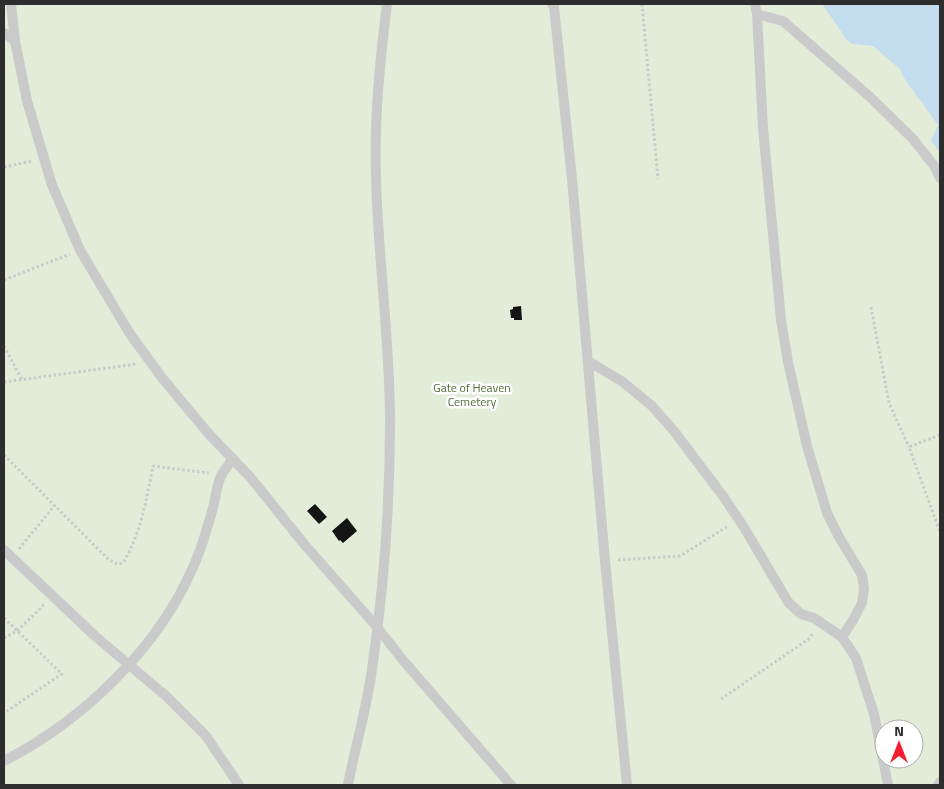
<svg xmlns="http://www.w3.org/2000/svg" width="944" height="789" viewBox="0 0 944 789" font-family="'Titillium Web',sans-serif">
<rect width="100%" height="100%" fill="#fff"/>
<path fill="#e3ecd9" fill-rule="evenodd" d="M4 4H940V785H4ZM884 729H914V759H884Z"/>
<path fill="#c3ddee" d="M822 4H940V152L931 141 938 125 904 78 900 69 873 46 852 44 847 40Z"/>
<g fill="#141414">
<path d="M521 306 522 320H514V318H511L510 310 513 309V307Z"/>
<path d="M315 504 327 517 319 524 307 511Z"/>
<path d="M347 518 357 531 343 543 340 540 339 541 332 531Z"/>
</g>
<g fill="none" stroke-linecap="round" stroke-linejoin="round">
<g stroke="#cacaca" stroke-width="3" stroke-dasharray="2.5 2.5" stroke-linecap="butt">
<path d="M642 4 658 179"/>
<path d="M4 167 32 161"/>
<path d="M4 280 70 254"/>
<path d="M871 307 889 403 909 447"/>
<path d="M4 346 22 380"/>
<path d="M4 382 137 364"/>
<path d="M940 435 909 447 940 532"/>
<path d="M4 455 109 560 117 564 123 563C141 533 146 501 153 466L209 473"/>
<path d="M19 549 55 505"/>
<path d="M618 560 680 556 728 526"/>
<path d="M4 618 62 674 4 713"/>
<path d="M4 638 17 631 45 604"/>
<path d="M721 699 810 638 813 633"/>
</g>
<g stroke="#cacaca" stroke-width="10">
<path d="M11 4 15 41 27 101 52 185 80 250 130 334 163 379 208 433 251 478 304 544 377 627 402 659 511 785"/>
<path d="M552 4 554 7 572 179 605 561 627 785"/>
<path d="M755 4 757 14 763 128 781 320 788 362 807 446 827 513 839 537 862 575 864 589 862 603 853 620 842 637"/>
<path d="M757 14 783 21 870 97 913 139 935 167 940 178"/>
<path d="M4 33 15 41"/>
<path d="M588 361 623 382 652 406 674 431 723 496 745 529 788 602 801 614 814 618 842 637 856 658 874 714 888 785"/>
<path d="M4 550 95 636 166 696 206 736 239 785"/>
<path d="M4 761C82 721 159 648 194 565 203 545 208 525 214 504 216 495 217 483 222 474 225 469 229 464 233 459"/>
<path d="M348 785C355 747 367 708 372 669 384 587 390 504 390 421 390 340 378 259 376 177 374 119 380 61 387 4"/>
<path d="M938 785 940 782"/>
</g>
</g>
<g text-anchor="middle" stroke-width="5" stroke-linejoin="round" paint-order="stroke">
<g font-size="12" fill="#506c37" stroke="#fff">
<text x="472" y="392">Gate of Heaven<tspan x="472" dy="14">Cemetery</tspan></text>
</g>
</g>
<rect width="944" height="789" fill="none" stroke="#2d2d2d" stroke-width="10"/>
<g transform="translate(899 744)"><circle r="24" fill="#ffffff" stroke="#ababab"/>
<path d="M0-4L9 19L0 12L-9 19Z" fill="#f51e2f"/>
<text y="-8" font-size="14" font-weight="bold" text-anchor="middle" fill="#2d2d2d">N</text>
</g>
</svg>
